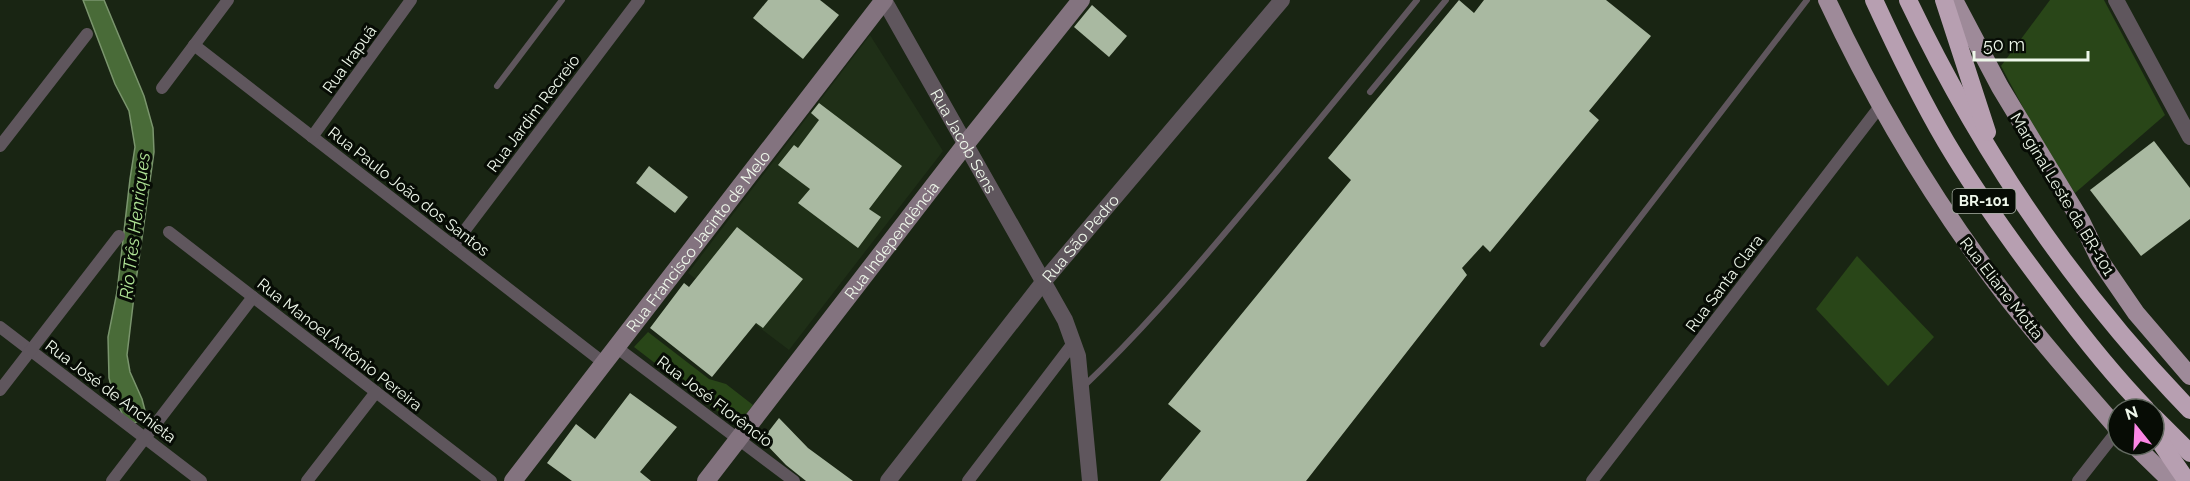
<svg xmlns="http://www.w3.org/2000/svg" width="2190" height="481" viewBox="0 0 2190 481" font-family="Raleway,sans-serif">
<rect width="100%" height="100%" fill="#192513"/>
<path fill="#1f2f17" d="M870 35 943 151 789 350 688 273Z"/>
<g fill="#294618">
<path d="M2050 0H2104L2165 115 2075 193 2043 145 2001 66Z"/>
<path d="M1857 256 1934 337 1888 386 1816 309Z"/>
<path d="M648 332 709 379 726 384 753 405 737 426 634 347Z"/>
</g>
<path fill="#496b38" stroke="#7a956d" stroke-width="1.5" d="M83 0H104L144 96 153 128 154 152 135 288 127 355 130 372 142 399 147 418 134 423 123 416 112 390 109 378 108 337 117 292 130 179 135 147 129 111 115 84Z"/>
<g fill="#a9b9a1">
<path d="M768 0H820L839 15 803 59 753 18Z"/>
<path d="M1459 0 1474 13 1484 0H1606L1651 36 1589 111 1599 120 1490 252 1483 245 1462 268 1467 275 1306 481H1160L1201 431 1168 404 1351 180 1328 158Z"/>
<path d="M1092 5 1127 36 1109 57 1074 27Z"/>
<path d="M819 103 902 166 869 209 881 217 858 248 798 203 810 189 778 165 794 145 798 148 819 120 811 113Z"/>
<path d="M2154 141 2190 188V219L2141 256 2090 190Z"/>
<path d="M649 166 688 197 675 213 636 183Z"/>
<path d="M737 227 803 279 763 328 756 323 712 377 650 328 684 283 689 287Z"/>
<path d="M630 393 677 427 640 472 651 481H572L547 463 576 424 595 439Z"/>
<path d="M779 418 808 448 853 481H806L786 465 762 440Z"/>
</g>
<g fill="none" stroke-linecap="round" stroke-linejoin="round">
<g stroke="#5f565d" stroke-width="6">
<path d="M497 86 562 0"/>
<path d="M1370 92 1446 0"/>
<path d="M1543 344 1807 0"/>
<path d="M1084 386C1138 335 1187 278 1235 221 1296 149 1357 74 1417 0"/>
</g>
<g stroke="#5f565d" stroke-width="12">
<path d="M194 45 604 363"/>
<path d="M162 88 228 0"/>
<path d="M312 137 411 0"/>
<path d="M0 146 87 34"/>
<path d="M169 232 491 481"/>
<path d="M453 246 639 0"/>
<path d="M0 327 201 481"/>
<path d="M616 347 794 481"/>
<path d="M0 390 119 236"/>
<path d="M112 481 253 297"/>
<path d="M307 481 376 392"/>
<path d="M968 481 1074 342"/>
<path d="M1592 481 1881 105"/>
<path d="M2078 481 2118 430"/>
</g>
<g stroke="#5f565d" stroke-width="16">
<path id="s1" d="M884 0 1065 320 1078 356 1090 481"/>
<path d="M2116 0 2190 137"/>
<path id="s2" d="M888 481 1044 281 1282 0"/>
</g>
<g stroke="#83737f" stroke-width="18">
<path id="s3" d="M513 481 884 0"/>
<path id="s4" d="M706 481 965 145 1081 0"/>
</g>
<g stroke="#9e8a99" stroke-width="18">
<path d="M1827 0C1876 105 1936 205 2006 296 2042 342 2080 386 2118 429"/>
<path d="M1954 0 2000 87 2081 221 2101 262 2136 313 2190 376"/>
<path d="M2134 445 2171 481"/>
</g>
<g stroke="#b79fb1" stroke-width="18">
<path d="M1874 0C1896 48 1919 96 1946 142 1978 196 2015 247 2053 297 2082 336 2112 374 2146 409"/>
<path d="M1908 0C1981 153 2072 288 2190 410"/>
<path d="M1944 0 1987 132"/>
<path d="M2154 417 2190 453"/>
<path d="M2154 433 2187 481"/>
</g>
</g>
<g text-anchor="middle" stroke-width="6" stroke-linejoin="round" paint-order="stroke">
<rect fill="#070c05" stroke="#a9b0a5" stroke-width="1.5" x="1952.5" y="189" width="63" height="24" rx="4.5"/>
<g font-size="15" font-weight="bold" fill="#eef7ea">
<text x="1984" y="206">BR-101</text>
</g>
<g font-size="16" fill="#eef7ea" stroke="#070c05">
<text transform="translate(349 59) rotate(-54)" y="6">Rua Irapuã</text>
<text transform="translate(533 113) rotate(-53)" y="6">Rua Jardim Recreio</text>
<text dy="6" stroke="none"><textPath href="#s1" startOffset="162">Rua Jacob Sens</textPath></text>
<text transform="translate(409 191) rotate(38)" y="6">Rua Paulo João dos Santos</text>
<text transform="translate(2063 194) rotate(59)" y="6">Marginal Leste da BR-101</text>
<text dy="6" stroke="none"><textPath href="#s2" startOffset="310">Rua São Pedro</textPath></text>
<text dy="6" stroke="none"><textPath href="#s4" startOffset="304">Rua Independência</textPath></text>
<text dy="6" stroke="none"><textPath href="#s3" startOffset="303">Rua Francisco Jacinto de Melo</textPath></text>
<text transform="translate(1724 283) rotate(-53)" y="6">Rua Santa Clara</text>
<text transform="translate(2002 288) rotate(52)" y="6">Rua Eliane Motta</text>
<text transform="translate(340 344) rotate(38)" y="6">Rua Manoel Antônio Pereira</text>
<text transform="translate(111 391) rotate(37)" y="6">Rua José de Anchieta</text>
<text transform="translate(715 401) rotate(37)" y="6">Rua José Florêncio</text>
</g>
<g font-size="18" font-style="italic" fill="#b1e597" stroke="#070c05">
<text transform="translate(135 226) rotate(-83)" y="6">Rio Três Henriques</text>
</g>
</g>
<g transform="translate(2136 427) rotate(342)"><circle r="28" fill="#070c05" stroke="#636a61" stroke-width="1.5"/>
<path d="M0-4.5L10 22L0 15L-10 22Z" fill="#fb87e5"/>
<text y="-9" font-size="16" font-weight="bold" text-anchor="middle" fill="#eef7ea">N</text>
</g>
<path d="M1974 51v9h114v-9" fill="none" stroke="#eef7ea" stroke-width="3"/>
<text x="1983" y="51" font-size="18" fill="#eef7ea" stroke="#070c05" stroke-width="4.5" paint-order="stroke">50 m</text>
</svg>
